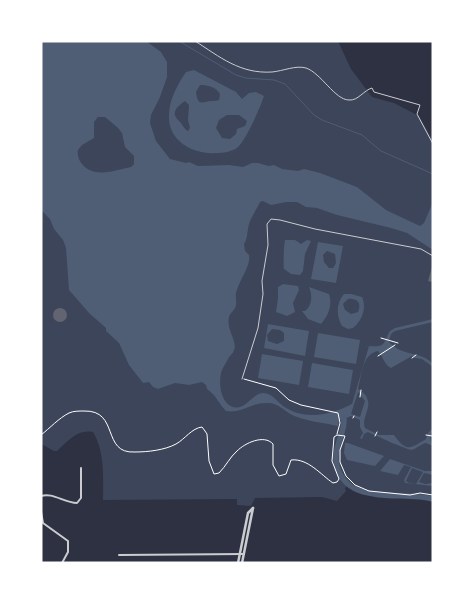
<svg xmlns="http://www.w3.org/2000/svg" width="474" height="604" viewBox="0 0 474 604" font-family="Cabin,sans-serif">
<rect width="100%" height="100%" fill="#2d3142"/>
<path fill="#3c4559" d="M41 41H338L351 69 372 97 394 103 419 116 433 141V498L424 495 412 496 370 492 362 491 350 484 345 488 346 491 337 501 322 497 255 498 251 506 237 505V499L103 500C103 477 105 452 93 432 77 429 68 441 57 451H54L41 444Z"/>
<g fill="#4f5d75" fill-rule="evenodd">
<path d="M41 41H146L161 52 167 62V77L160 97 151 115 150 123 156 141 170 159 186 163 189 162 198 166 229 165 243 167 252 163H258L269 166 274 165 282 169 298 171 304 169 320 173 357 187 386 210 420 226 424 223 433 202V250L407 233 391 228 337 215 317 208 306 207 297 202H286L271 205 263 201 260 202C257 209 251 217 249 224 247 231 248 238 244 244L245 251 249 255C251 266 240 279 237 290 234 295 238 302 235 308 234 311 230 313 229 317 226 330 238 342 234 350 233 354 229 356 228 359 226 363 222 369 221 373 219 383 220 398 229 405 247 417 253 383 272 396 276 399 279 403 283 406 305 421 330 415 352 404L369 346C387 347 382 344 390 331L395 328 433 319V322L395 331 391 334 389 342C404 358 421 350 433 364V367L422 359 415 358 412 356 391 368C384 365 383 356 378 351 362 354 362 375 358 389 361 391 366 394 367 398 372 408 361 418 365 428L379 435H394C406 452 410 449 426 439L428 433 433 428 430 438 433 446 426 443C420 444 417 449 411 450 408 450 374 435 368 432L364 434 362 439 360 438 363 433 360 427V420L351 416 339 421 338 426C325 423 304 421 292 415 283 410 278 403 268 403 252 402 241 414 226 411 218 403 217 396 207 389L206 385 202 382 189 385 175 383 158 389 153 387 149 382 143 383 129 365 119 343 106 331V328L89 313 69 290 66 248 63 240 54 229 50 219 41 210ZM98 117H105L118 128 122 133 125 147 134 156V164L131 167C116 170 94 179 82 164 79 160 77 156 78 150L82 145 94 138V122ZM358 392 365 401 360 417 351 414Z"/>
<path d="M194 70 236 92 242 99 249 93 256 92 264 96C260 108 247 138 238 147 232 152 223 153 216 153 195 155 169 142 169 118 168 102 177 85 186 72ZM200 85C208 85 216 87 220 94L219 100C216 101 213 101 210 101 200 103 198 105 196 92ZM185 101 189 105 188 120 190 128 188 131C184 129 183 125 180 122 170 114 176 107 185 101ZM227 115H239L247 121 245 126 237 129 236 134 230 139 222 138 216 128 219 120Z"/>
<path d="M285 240H295L301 244 307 240 311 241 305 254 303 271 300 275 291 274 284 269C283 265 284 243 285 240Z"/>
<path d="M318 242 343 246 336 283 311 279ZM327 251 335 254 336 263 333 268H329L324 262 323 255Z"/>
<path d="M283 284 298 286 299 290 293 303 295 312 287 316 276 312 278 298V287Z"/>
<path d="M309 287 329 294C333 305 328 316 321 324L308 319 302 311H305C313 305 312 294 309 287Z"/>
<path d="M344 294H351L362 297C367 308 362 321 353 328L348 329 342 326C336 316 336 303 344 294ZM348 299C357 298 362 303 358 312L351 314 345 310 343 304Z"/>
<path d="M268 324 309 331 305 356 264 348ZM272 329 280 330 284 333V341L277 344 268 341 267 335Z"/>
<path d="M318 333 360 340 356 364 314 357Z"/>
<path d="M262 354 303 361 299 385 258 378Z"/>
<path d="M312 363 353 370 349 394 308 387Z"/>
<path d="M345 443H348L384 456 375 466 347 460 344 453Z"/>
<path d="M390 459 425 471H433V475L424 473 419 482 425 484 433 483V486L405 483 404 480 411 467 404 465 398 475 380 471ZM412 468 423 472 416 484 409 483 406 481Z"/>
</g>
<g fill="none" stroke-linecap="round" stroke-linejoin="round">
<path stroke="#4f5d75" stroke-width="1" d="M179 41 236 75 246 78 274 80 285 84 314 115 322 120 362 135 381 151 433 174"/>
<path stroke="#4f5d75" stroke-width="5.5" d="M344 419C345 433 334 446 336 461 343 508 401 490 433 499"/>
</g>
<g fill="#626471">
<path d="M432 267H433L432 282 428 281Z"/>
<circle cx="60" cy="315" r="7"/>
</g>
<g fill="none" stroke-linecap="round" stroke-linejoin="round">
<g stroke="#fff" stroke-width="1">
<path d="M381 338 398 343"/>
<path d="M378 356 395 345"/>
<path d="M412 358 416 355"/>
<path d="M244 379 276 388 289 400 301 405 338 413 340 423 337 434"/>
<path d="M360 397 361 390"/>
<path d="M353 418 354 416"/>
<path d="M41 435C50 428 59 418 69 413 73 411 79 411 84 411 120 410 101 454 135 452 148 452 165 450 176 444 185 439 192 428 202 427L205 431 207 434 209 461 214 474 219 473C226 466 230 457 237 451 245 443 264 434 273 444V465L279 476 286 474 291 460C308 458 321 475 333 483L337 482 339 479 332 461 334 437 337 435 345 436 340 450V462L346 476 355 485 369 491 410 495 420 493 433 495"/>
<path d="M426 435 432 436"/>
<path d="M375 436 377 432"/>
</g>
<g stroke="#caccd0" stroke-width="1">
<path d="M195 41C220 57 240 74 272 72 283 71 296 65 306 68 321 73 335 100 349 100 358 101 364 90 372 88L374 92 420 105 417 114 433 144"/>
<path d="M242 379 258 328 263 294 262 281 268 245 267 224 271 219 280 220 315 229 421 249 433 256"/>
</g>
<g stroke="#caccd0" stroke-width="2">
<path d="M41 496C53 492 64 503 77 503L81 498V468"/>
<path d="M41 512 43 523 68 541V552L62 563"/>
<path d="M119 555 244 554"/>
</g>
<g stroke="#caccd0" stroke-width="2.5">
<path d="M238 563 248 513 253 508"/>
<path d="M242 563 253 508"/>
</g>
</g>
<rect width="474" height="604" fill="none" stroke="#ffffff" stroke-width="85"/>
</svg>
